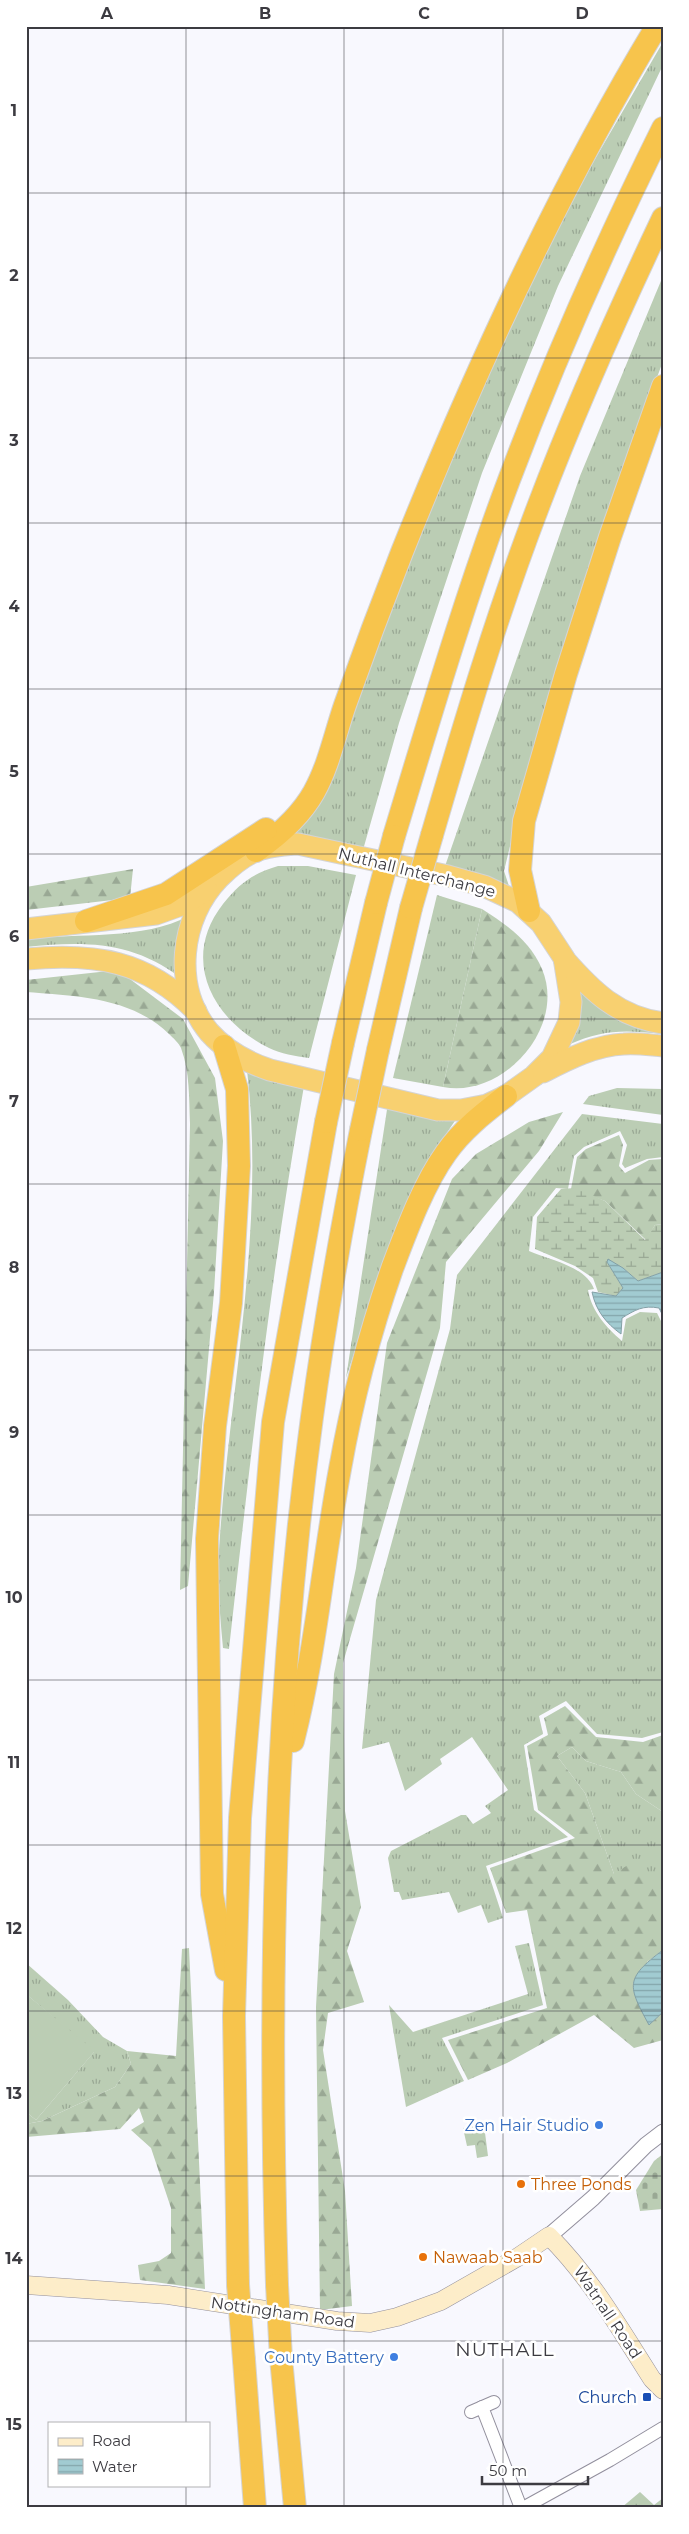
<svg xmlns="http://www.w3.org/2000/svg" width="689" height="2534" viewBox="0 0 689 2534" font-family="Montserrat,sans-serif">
<defs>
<pattern id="grass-tufts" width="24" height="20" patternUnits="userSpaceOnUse" patternTransform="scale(1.25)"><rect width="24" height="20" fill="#bbcdb4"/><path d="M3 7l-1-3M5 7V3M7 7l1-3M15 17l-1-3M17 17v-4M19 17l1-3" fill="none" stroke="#99a894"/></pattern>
<pattern id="forest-firs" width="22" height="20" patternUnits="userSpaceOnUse" patternTransform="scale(1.25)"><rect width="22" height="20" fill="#bbcdb4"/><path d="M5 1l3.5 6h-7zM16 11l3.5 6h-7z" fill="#99a894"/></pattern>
<pattern id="wetland-marsh" width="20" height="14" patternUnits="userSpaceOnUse" patternTransform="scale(1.25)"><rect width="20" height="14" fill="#bbcdb4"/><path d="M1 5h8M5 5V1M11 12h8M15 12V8" fill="none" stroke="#99a894"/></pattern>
<pattern id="cemetery-stones" width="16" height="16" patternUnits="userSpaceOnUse" patternTransform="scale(1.25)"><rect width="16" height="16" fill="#bbcdb4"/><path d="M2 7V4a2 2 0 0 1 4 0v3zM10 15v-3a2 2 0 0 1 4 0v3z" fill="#99a894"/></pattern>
<pattern id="park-crowns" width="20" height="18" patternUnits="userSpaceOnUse" patternTransform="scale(1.25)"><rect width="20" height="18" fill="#bbcdb4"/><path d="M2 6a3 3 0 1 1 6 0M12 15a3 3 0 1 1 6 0" fill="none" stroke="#99a894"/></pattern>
<pattern id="water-rules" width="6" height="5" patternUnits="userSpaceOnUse" patternTransform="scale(1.25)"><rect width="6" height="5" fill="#a1cbd1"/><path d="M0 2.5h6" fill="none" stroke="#84a6ab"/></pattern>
</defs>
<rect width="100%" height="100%" fill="#f8f8fe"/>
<g fill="url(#grass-tufts)">
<path d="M663 42V65L558 286 482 473 399 723 363 850 286 838 345 732 441 480 534 273 595 159Z"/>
<path d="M663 276V361L617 488 530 764 504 871 510 889 443 872 580 476Z"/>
<path d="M278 866H308L356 875 309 1058C295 1056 281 1054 269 1048 212 1020 180 959 223 904 240 883 252 874 278 866Z"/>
<path d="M437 895 482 909 443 1087 393 1078Z"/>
<path d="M188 916 181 978C132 941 85 941 26 947V939C77 933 145 940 188 916Z"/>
<path d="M578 988 663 1029V1034C624 1030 604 1029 568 1045Z"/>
<path d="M247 1070 304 1086C271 1273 250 1461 229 1649L223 1648C220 1616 217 1582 219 1550 229 1390 266 1230 247 1070Z"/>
<path d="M617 1088 663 1089V1115L583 1104 589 1096Z"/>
<path d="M388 1103 457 1118C401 1196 376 1288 346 1378Z"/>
<path d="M582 1114 663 1124V1157L647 1159 625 1168 622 1164 627 1145 620 1131 584 1147 574 1156 568 1189 556 1188 533 1217 529 1251C549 1260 586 1266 594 1289L588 1290C592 1312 606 1327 622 1341L626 1319 640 1312 657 1313 663 1325V1732L642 1738 597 1734 566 1701 539 1716 543 1734 524 1745 534 1810 568 1837 486 1866 503 1918 488 1923 481 1905 458 1913 449 1892 402 1900 399 1892H394L388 1858 391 1851 461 1815H466L473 1824 491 1813 485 1806 508 1790 472 1737 440 1759 442 1764 405 1791 389 1742 362 1749 376 1600 450 1329 457 1275Z"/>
<path d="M572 1747 586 1761 621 1772 636 1794 663 1812 661 1890 614 1874 585 1793 557 1756Z"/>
<path d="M529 1943 543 2005 442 2038 464 2081 406 2107 389 2005 413 2032 528 1994 515 1946Z"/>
<path d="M26 1963 68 2000 103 2037 127 2051 131 2064 115 2087 42 2121 26 2124V2112L36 2120 94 2052 26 1994Z"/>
<path d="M640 2492 654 2505 663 2498V2508H621Z"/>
</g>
<g fill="url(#forest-firs)">
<path d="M133 869 130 898 26 910V887Z"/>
<path d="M482 909C507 925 530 941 542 969 567 1028 502 1099 443 1087Z"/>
<path d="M118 970 183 1019 215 1078 223 1141 214 1292 188 1586 180 1590 190 1124C189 1099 190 1072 181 1048 179 1043 173 1038 169 1034 131 997 76 996 26 992V980Z"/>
<path d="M563 1112 539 1151 446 1262 440 1328 343 1663 345 1811 361 1907 347 1951 364 2002 328 2013 323 2050 345 2191 352 2306 320 2310 316 2007 334 1674 356 1568 387 1343 452 1179 476 1154 529 1122Z"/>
<path d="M619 1135 623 1145 619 1166 625 1173 649 1160 663 1159V1224L655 1225 646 1240 605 1201 571 1189 577 1157 586 1149Z"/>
<path d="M565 1706 596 1737 643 1742 663 1735V1812L636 1794 621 1772 586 1761 572 1747 557 1756 585 1793 614 1874 634 1861 661 1890 663 1885V1950L647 1962 649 2025 663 2012V2040L634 2048 594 2015 507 2063 468 2080 448 2040 547 2008 527 1910 506 1913 490 1868 575 1838 538 1810 527 1746 548 1735 544 1718Z"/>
<path d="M189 1948 205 2289 140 2280 138 2265 159 2261 171 2253V2208L151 2148 131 2130 144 2122 139 2108 120 2129 26 2137V2124L42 2121 115 2087 131 2064 127 2051 176 2056 182 1949Z"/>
</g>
<path fill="url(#wetland-marsh)" d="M575 1188 605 1201 645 1240 655 1225 663 1224V1272L638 1281 623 1268 607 1262 623 1288 616 1296 598 1292 593 1278 575 1266 535 1249 537 1217 561 1189Z"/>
<path fill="url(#cemetery-stones)" d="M663 2154V2209L640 2211 636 2190 654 2161Z"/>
<path fill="url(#park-crowns)" d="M484 2125 488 2156 477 2158 475 2145 467 2146 463 2128Z"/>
<path fill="#bbcdb4" d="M26 1994 95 2051 36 2120 26 2112Z"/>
<g fill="url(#water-rules)" stroke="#83a0a6">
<path d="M608 1259 623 1268 638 1281 663 1272V1316L659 1308C643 1305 635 1310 622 1318L621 1334C606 1323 596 1311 592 1292L616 1296 623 1288 607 1262Z"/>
<path d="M663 1950V2012L649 2025C628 1986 624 1979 663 1950Z"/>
</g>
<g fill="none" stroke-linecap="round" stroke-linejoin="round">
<g stroke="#928f9d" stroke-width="14">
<g id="minor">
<path d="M482 2407 521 2508"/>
<path d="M471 2412 494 2402"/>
<path d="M523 2508 610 2460 663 2428"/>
</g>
</g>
<g stroke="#928f9d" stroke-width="17">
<path id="tertiary" d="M549 2236 593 2198 646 2145 663 2132"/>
</g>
<g stroke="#928f9d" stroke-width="19">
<path id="secondary" d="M26 2285 168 2295 337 2321 370 2323 397 2317 441 2301 518 2257 549 2236C591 2278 620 2329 652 2379L663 2390"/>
</g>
<g stroke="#d4d4d5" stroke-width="23">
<g id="trunk">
<path d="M298 844 448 876 484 886 518 902 541 923 564 958 571 1002 569 1022 552 1058 534 1076 506 1096 487 1105 461 1110H438L270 1070C246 1062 226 1051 209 1032 172 987 180 918 219 878 229 868 243 856 256 851 268 846 284 845 298 844Z"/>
<path d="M26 929 156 914 181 905 207 890"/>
<path d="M26 959C95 953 146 960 196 1011"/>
<path d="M564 959C592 991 618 1017 663 1023"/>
<path d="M543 1072C568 1059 596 1045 624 1044 637 1043 650 1045 663 1046"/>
</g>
</g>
<g stroke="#d4d4d5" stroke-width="24">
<g id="motorway">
<path d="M432 835C464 725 497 614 538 507 575 409 618 313 663 218"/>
<path d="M394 836C430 717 465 597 509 480 554 360 606 243 663 128"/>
<path d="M256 851C279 835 300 817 314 792 329 765 335 734 345 705 363 654 382 603 402 552 474 372 556 193 657 26"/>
<path d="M529 911 520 870 524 821 566 674 610 537 663 386"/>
<path d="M86 921 166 894 266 829"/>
<path d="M343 1043 376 903"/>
<path d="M224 1046 237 1089 239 1166 231 1303 215 1426 207 1539 212 1894 226 1970"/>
<path d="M378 1050 411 908"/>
<path d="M293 1741C316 1651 323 1560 340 1469 352 1401 369 1335 392 1269 406 1232 423 1185 446 1153 462 1130 484 1113 506 1096"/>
<path d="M238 2285 234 2016 240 1818 273 1422 326 1122"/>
<path d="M277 2285C268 1996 273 1704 312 1417 325 1321 342 1225 361 1130"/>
<path d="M281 2358 295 2508"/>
<path d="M244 2360 255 2508"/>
</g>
</g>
<use href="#minor" stroke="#fff" stroke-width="12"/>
<use href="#tertiary" stroke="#fff" stroke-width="15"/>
<use href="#secondary" stroke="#fdedc9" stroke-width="18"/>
<use href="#trunk" stroke="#f8d070" stroke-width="21"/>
<use href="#motorway" stroke="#f7c44c" stroke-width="22"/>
<g stroke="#d4d4d5" stroke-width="24" stroke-linecap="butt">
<g id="motorway-bridge">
<path d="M376 903 394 836"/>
<path d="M411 908 432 835"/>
<path d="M326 1122 343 1043"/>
<path d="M361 1130 378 1050"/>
<path d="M238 2285 244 2360"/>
<path d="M277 2285 281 2358"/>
</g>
</g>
<use href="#motorway-bridge" stroke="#f7c44c" stroke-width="22"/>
</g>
<path fill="none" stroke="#3c3b41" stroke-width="1" stroke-opacity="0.55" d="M186 26V2423M344 26V2508M503 26V2508M26 193H663M26 358H663M26 523H663M26 689H663M26 854H663M26 1019H663M26 1184H663M26 1350H663M26 1515H663M26 1680H663M26 1845H663M26 2011H663M26 2176H663M26 2341H663M186 2485V2508"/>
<g fill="#3f7fe0" stroke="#fff" stroke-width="2">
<circle cx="599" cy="2125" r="5"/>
<circle cx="394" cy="2357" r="5"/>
</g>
<g fill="#e8710a" stroke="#fff" stroke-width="2">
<circle cx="521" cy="2184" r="5"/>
<circle cx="423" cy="2257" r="5"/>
</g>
<rect fill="#1a4fb4" stroke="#fff" stroke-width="2" x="642" y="2392" width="10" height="10" rx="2.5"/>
<g text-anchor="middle" stroke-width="5" stroke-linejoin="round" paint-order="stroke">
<g font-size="16" fill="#3c3b41" stroke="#fff">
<text transform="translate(417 872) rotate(14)" y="6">Nuthall Interchange</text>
<text transform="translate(283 2312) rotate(8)" y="6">Nottingham Road</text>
<text transform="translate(608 2312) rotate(56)" y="6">Watnall Road</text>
</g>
<g font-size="16" fill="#366cbe" stroke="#fff" text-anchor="end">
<text x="589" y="2131">Zen Hair Studio</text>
<text x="384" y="2363">County Battery</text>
</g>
<g font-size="16" fill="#c56008" stroke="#fff" text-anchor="start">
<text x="531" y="2190">Three Ponds</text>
<text x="433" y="2263">Nawaab Saab</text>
</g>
<g font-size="16" fill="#164399" stroke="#fff" text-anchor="end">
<text x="637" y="2403">Church</text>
</g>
<g font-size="19" letter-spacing="1" fill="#3c3b41" stroke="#fff">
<text x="505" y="2356">NUTHALL</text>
</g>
</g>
<rect width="689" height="2534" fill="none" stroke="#ffffff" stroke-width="55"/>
<rect x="48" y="2422" width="162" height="65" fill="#ffffff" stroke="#b1b1b3"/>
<rect x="58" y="2438" width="25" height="8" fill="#fdedc9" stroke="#b1b1b3"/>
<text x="92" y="2446" font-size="15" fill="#3c3b41">Road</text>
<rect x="58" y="2459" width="25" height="15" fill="url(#water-rules)" stroke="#b1b1b3"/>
<text x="92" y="2472" font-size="15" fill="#3c3b41">Water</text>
<path d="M482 2476v8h106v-8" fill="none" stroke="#3c3b41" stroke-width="2.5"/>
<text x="489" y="2476" font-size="15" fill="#3c3b41" stroke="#ffffff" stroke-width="4" paint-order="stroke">50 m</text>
<rect x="28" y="28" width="634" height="2478" fill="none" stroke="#3c3b41" stroke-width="2"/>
<g font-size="16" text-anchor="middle" font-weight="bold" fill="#3c3b41">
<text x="107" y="19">A</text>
<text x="265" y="19">B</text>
<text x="424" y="19">C</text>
<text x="582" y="19">D</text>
<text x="14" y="116">1</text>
<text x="14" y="281">2</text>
<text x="14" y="446">3</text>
<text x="14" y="612">4</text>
<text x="14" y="777">5</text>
<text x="14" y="942">6</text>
<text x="14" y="1107">7</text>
<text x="14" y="1273">8</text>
<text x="14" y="1438">9</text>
<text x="14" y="1603">10</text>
<text x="14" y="1768">11</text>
<text x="14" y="1934">12</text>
<text x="14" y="2099">13</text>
<text x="14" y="2264">14</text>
<text x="14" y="2430">15</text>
</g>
</svg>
